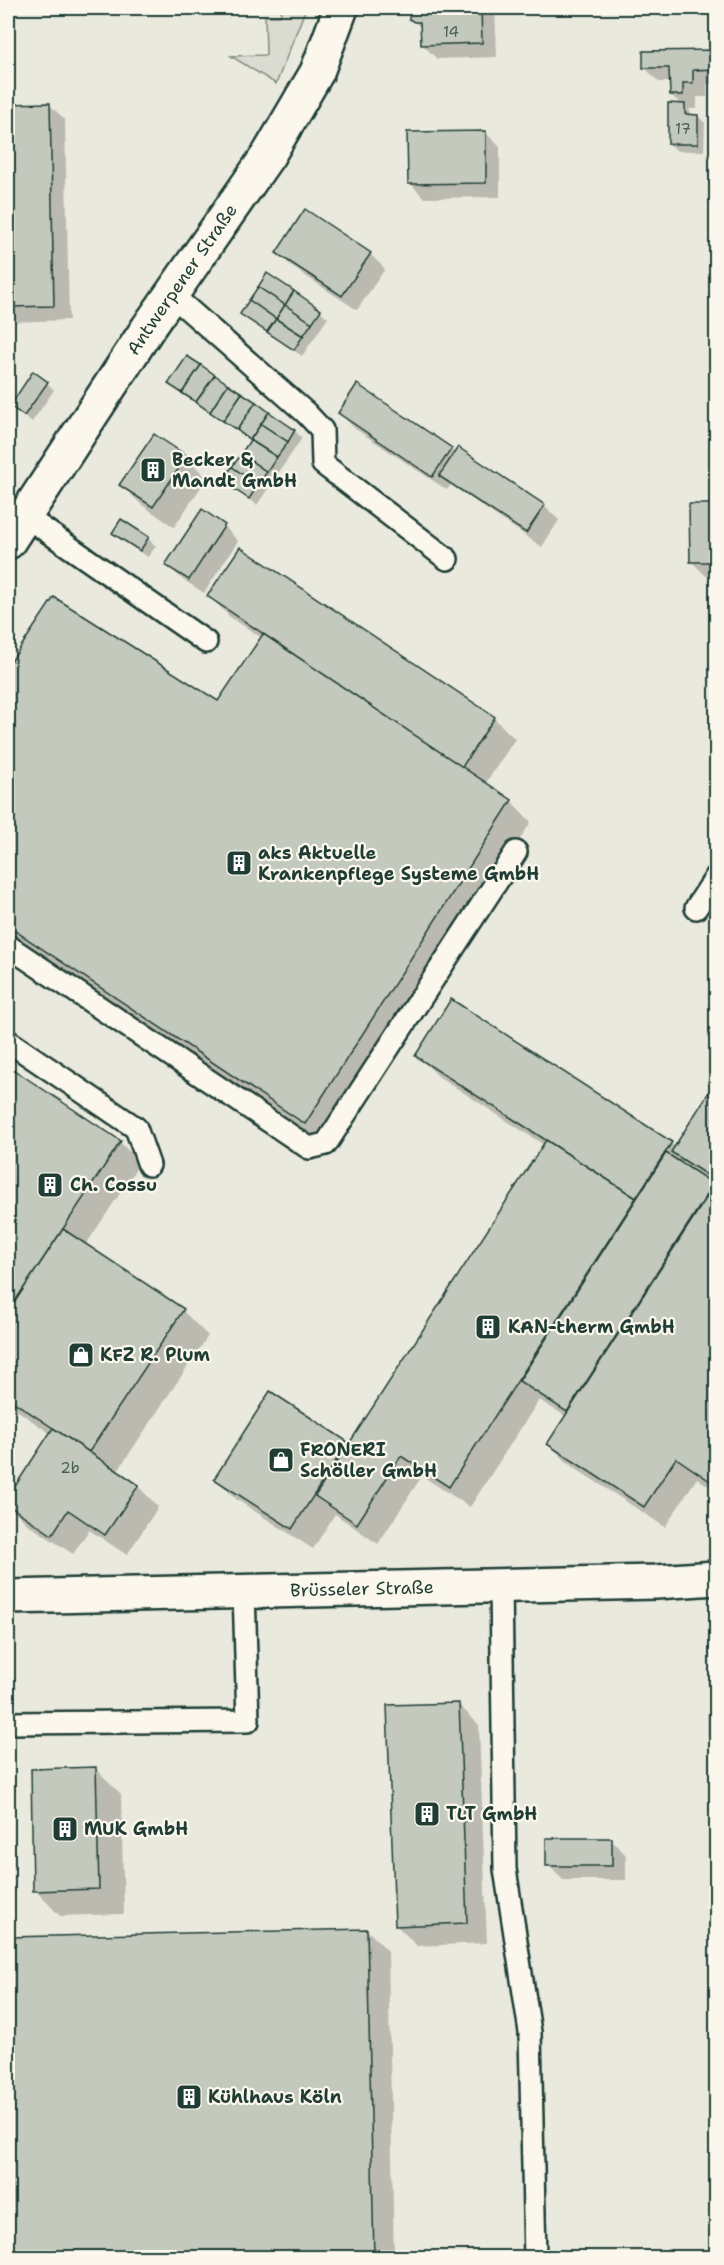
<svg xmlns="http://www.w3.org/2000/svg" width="724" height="2265" viewBox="0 0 724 2265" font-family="'Shantell Sans',sans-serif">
<rect width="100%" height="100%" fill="#fbf7ec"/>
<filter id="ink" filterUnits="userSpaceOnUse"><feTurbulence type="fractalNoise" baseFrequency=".0167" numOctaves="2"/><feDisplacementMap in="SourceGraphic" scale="12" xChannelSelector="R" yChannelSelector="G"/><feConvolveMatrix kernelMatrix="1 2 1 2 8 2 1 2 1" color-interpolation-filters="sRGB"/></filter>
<g filter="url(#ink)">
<rect fill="#eae9de" x="8" y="8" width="708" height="2249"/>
<path fill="#dbdcd1" stroke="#7d8c82" stroke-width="1.5" d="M282 8H306L276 84 231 56 266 55 265 16H280Z"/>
<g fill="#0003">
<path d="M411 8H495L497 57 437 59 423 45 422 29 411 18Z"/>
<path d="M716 51V84H707V97H697V109H689L692 116H698L705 123 704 151H677L669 143 682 105 671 95V82H659L645 68 644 53Z"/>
<path d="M50 105 65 120 69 320 8 322V106Z"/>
<path d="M485 132 500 147V197L424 198 410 183Z"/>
<path d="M278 252 370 254 385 269 357 310 292 267Z"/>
<path d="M320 311 328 318 302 356 249 321 242 314Z"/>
<path d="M187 358 295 431 302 438 257 505 224 481 252 441 177 391 170 383Z"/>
<path d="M47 383 54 390 32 422 12 406Z"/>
<path d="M340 413 451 449 456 454 544 506 559 520 542 547 451 485 447 490 354 428Z"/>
<path d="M186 457 207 478 174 527 142 505 121 485Z"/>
<path d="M716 505V576H706L692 562 691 506Z"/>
<path d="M121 521 148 539 156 546 148 557 121 540 114 533Z"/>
<path d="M224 526 238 541 204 593 182 579 167 565Z"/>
<path d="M240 549 494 718 515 739 485 784 511 801 531 822 326 1144 8 932V669L54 599 218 703 262 638 230 617 209 596Z"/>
<path d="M417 1055 671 1143 676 1148 716 1085V1491L697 1478 665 1527 570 1465 549 1444 567 1417 539 1400 470 1507 422 1476 378 1544 335 1514 313 1549 236 1499 216 1479 347 1443 349 1446 544 1145 438 1076Z"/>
<path d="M8 1068 120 1142 140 1163 85 1246 183 1311 208 1336 117 1472 138 1486 158 1507 127 1555 89 1530 73 1554 26 1523 8 1504V1500L51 1434 8 1404Z"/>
<path d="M710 1682H716V1743L710 1736Z"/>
<path d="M458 1704 479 1725 487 1943 417 1946 396 1925Z"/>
<path d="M96 1769 121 1794 124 1914 60 1916 35 1890Z"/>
<path d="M611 1840 626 1855V1880H563L548 1865Z"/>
<path d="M367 1930 388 1951 394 2258H8V1939Z"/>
</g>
<g fill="#c4c9be" stroke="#1f3d34" stroke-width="1.5">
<path d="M409 8H481L482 43 421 45 420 22H414L409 19Z"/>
<path d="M716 50V69L693 70V83H683V95H670L669 68H643V51Z"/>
<path d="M50 103 54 306 8 307V104Z"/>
<path d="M668 103 685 104V114L698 115V144H668Z"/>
<path d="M486 131V183L408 184 407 132Z"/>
<path d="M305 209 371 253 342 296 276 253Z"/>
<path d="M267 273 294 291 285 305 258 287Z"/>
<path d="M258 287 285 305 276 319 249 300Z"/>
<path d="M294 291 321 310 312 323 285 305Z"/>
<path d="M249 300 276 319 267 332 240 314Z"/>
<path d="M285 305 312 323 303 336 276 319Z"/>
<path d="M276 319 303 336 294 350 267 332Z"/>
<path d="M187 356 201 365 182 393 168 384Z"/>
<path d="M201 365 215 375 196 402 182 393Z"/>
<path d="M33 371 48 382 24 416 10 406Z"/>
<path d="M215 375 228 384 210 412 196 402Z"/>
<path d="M228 384 242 393 223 421 210 412Z"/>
<path d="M357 384 452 448 432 477 338 413Z"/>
<path d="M242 393 256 402 237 430 223 421Z"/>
<path d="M256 402 269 412 250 440 237 430Z"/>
<path d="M269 412 295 430 288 442 261 424Z"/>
<path d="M261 424 288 442 277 457 250 440Z"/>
<path d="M154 434 187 456 153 507 119 485Z"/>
<path d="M250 440 277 457 267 472 241 454Z"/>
<path d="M458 447 545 505 526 533 439 476Z"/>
<path d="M241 454 267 472 258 485 232 467Z"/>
<path d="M232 467 258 485 249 499 222 481Z"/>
<path d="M689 504H716V562H690Z"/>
<path d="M202 509 225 525 189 580 165 565Z"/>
<path d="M121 519 149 537 140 551 112 533Z"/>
<path d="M240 547 495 717 462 767 207 596Z"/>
<path d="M54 597 218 701 263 634 512 800 305 1124 8 926V666Z"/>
<path d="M451 999 672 1142 636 1198 415 1056Z"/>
<path d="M8 1066 121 1141 8 1312Z"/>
<path d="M716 1081V1181L671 1152Z"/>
<path d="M546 1140 636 1198 449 1487 401 1456 357 1524 315 1496Z"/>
<path d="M666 1153 714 1184 567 1412 519 1381Z"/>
<path d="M716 1183V1485L676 1458 644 1507 547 1444Z"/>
<path d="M63 1229 184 1309 89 1452 8 1398V1312Z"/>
<path d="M270 1391 348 1442 292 1529 214 1479Z"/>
<path d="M53 1428 139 1485 105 1535 68 1510 52 1535 8 1505V1497Z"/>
<rect x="709" y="1681" width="7" height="56"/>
<path d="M459 1703 467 1923 395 1926 387 1705Z"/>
<path d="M96 1767 99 1889 33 1891 31 1769Z"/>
<rect x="546" y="1838" width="66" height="28"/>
<path d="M367 1929 374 2258H8V1937Z"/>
</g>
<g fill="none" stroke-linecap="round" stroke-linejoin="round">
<g stroke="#1f3d34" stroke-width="26">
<g id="service">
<path d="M172 295 306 413 322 430 323 464 447 559"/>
<path d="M25 516 206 642"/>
<path d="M696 908 716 877"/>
<path d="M8 946 309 1148 326 1144 516 852"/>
<path d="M8 1041 136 1128 149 1165"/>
<path d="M501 1585 505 1869 530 2032 535 2258"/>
<path d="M8 1723 248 1721 244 1591"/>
</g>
</g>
<g stroke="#1f3d34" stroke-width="38">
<g id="minor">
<path id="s1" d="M8 542 148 328 269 154 317 72 341 8"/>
<path id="s2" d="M8 1597 656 1582 716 1578"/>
</g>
</g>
<use href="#service" stroke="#fbf7ec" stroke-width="21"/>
<use href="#minor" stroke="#fbf7ec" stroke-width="33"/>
</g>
</g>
<defs>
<g id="building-square" transform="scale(1.35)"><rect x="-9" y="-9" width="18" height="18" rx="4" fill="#1f3d34" stroke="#fbf7ec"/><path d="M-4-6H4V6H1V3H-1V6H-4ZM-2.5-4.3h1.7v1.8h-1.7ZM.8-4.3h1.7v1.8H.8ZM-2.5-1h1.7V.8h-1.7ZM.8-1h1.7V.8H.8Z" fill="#fff"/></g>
<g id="shop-square" transform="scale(1.35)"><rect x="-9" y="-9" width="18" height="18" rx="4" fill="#1f3d34" stroke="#fbf7ec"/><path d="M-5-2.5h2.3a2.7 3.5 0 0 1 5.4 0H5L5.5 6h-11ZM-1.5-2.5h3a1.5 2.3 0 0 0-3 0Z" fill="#fff"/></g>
</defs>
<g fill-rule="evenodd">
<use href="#building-square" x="153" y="470"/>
<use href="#building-square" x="239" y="863"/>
<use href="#building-square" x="50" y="1185"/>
<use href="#building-square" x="488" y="1327"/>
<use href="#shop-square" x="81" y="1355"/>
<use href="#shop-square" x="281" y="1460"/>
<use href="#building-square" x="427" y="1814"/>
<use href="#building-square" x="65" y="1829"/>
<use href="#building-square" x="189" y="2097"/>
</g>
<g text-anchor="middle" stroke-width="4.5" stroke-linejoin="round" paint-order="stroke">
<g font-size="15" fill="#486056">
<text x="451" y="37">14</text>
<text x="683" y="134">17</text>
<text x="70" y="1473">2b</text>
</g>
<g font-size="18" fill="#1f3d34" stroke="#fbf7ec">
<text dy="6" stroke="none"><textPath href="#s1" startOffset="315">Antwerpener Straße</textPath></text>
<text dy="6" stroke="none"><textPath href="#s2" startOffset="354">Brüsseler Straße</textPath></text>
</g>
<g font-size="18" font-weight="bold" fill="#1f3d34" stroke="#fbf7ec" text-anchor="start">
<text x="172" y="466">Becker &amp;<tspan x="172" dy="21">Mandt GmbH</tspan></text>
<text x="258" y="859">aks Aktuelle<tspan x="258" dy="21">Krankenpflege Systeme GmbH</tspan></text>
<text x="70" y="1191">Ch. Cossu</text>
<text x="508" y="1333">KAN-therm GmbH</text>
<text x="100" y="1361">KFZ R. Plum</text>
<text x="300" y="1456">FRONERI<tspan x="300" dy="21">Schöller GmbH</tspan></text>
<text x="446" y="1820">TLT GmbH</text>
<text x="84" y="1835">MUK GmbH</text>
<text x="208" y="2103">Kühlhaus Köln</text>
</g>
</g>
<rect width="724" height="2265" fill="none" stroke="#fbf7ec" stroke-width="30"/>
<rect x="15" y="15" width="694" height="2235" fill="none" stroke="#1f3d34" stroke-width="2" filter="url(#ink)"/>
</svg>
